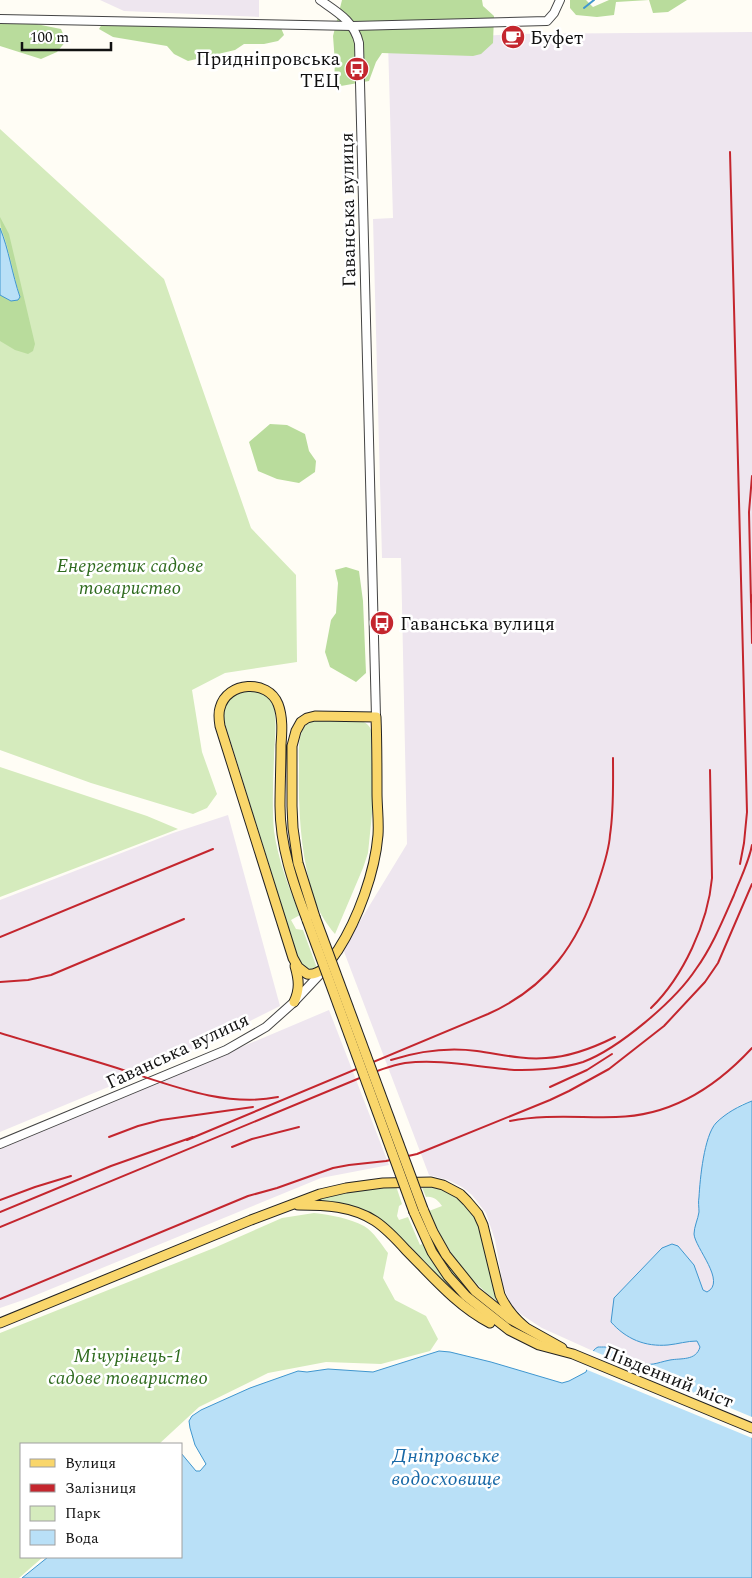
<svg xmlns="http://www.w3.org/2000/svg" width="752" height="1578" viewBox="0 0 752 1578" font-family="Spectral,serif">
<rect width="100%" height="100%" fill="#fffdf5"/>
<g fill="#eee6ef">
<path d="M100 0H259V17L124 11Z"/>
<path d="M752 32V1101L742 1104 727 1114 715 1124 705 1148 699 1197V1214L697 1219 699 1247 712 1272 714 1285 711 1290 707 1292 703 1290 686 1255 678 1246 662 1248 614 1298V1308L655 1345H669L691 1341H697L699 1344 700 1347 699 1352 685 1360H670L653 1365 633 1362 598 1347 593 1351 542 1328 522 1315 513 1307 507 1296 503 1285 495 1240 486 1213 472 1195 462 1187 448 1180 429 1175 343 949 407 844 401 558H382L373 219 393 218 388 42 513 34Z"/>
<path d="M228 815 280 1006 166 1063 0 1132V900L173 833Z"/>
<path d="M329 1010 389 1165 321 1178 29 1298 0 1308V1149Z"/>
</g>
<g fill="#d5ebbd">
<path d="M0 129 164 279 251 528 296 575 297 662 225 673 192 690 202 752 217 794 207 808 193 814 91 783 0 750Z"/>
<path d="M252 690C260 692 267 693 271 701 279 714 274 743 274 758 273 782 272 807 274 831 278 860 289 888 300 915L291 920 296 929 303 930 317 968C308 970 304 969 299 961L223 717C225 699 236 692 252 690Z"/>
<path d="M342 720C353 720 367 718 371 730L373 804 368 853 363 868 335 934C327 925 319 912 315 901 301 859 298 812 299 767 299 755 297 737 305 726 312 717 332 720 342 720Z"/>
<path d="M0 767 147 816 178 829 0 897Z"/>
<path d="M421 1185 435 1186 455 1195 473 1212 478 1224 497 1301C465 1278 445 1247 429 1211L442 1206C438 1200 433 1196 426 1197Z"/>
<path d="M396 1186 402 1204 399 1206 397 1216 399 1220 408 1217 420 1245 422 1244 439 1271 463 1299 447 1286 412 1248 379 1219 311 1201 346 1191Z"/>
<path d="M314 1213C331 1215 349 1218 364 1226 374 1232 381 1244 388 1253L383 1278 395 1300 426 1316 438 1339 430 1351 381 1364 326 1362 268 1373 199 1407 159 1444H21V1557H43L19 1578H0V1333L214 1248 282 1218Z"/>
<path d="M422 1219 446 1263 468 1289 556 1348C508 1326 463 1298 436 1250 430 1240 426 1230 422 1219Z"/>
</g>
<g fill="#b9dc9c">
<path d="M342 0H482L483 6 494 16 493 43 481 54 473 56 382 53 376 62 369 81 341 86 334 80 335 63 333 36Z"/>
<path d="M570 0H586L593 7 609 0H687L668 12 653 13 649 0 616 2 614 15 597 17 576 15 570 8Z"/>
<path d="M0 23 36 24 61 29 66 41 57 52 41 59 0 46Z"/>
<path d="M102 24 281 28 284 35 278 41 264 44H244L235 50 188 61 174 54 167 46 113 37 99 29Z"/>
<path d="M0 217 9 234 35 344 33 351 28 354 15 350 0 341V295L11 301 20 296C14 278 11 258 5 239 2 230 0 226 0 217Z"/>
<path d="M270 424 287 425 305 434 309 451 316 461 315 472 299 483 277 479 258 471 249 442Z"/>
<path d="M346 567 359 571 363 601 366 673 356 682 330 667 325 652 331 620 336 613 338 583 335 570Z"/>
</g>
<g fill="#b9e0f7" stroke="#3f96cf">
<path d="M0 228C9 250 12 274 20 297L18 300 11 301 0 295Z"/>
<path d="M752 1101V1578H22L48 1557H181V1453L196 1471H200L206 1464 195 1445 190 1428 189 1421 192 1416 201 1410 250 1388 298 1371 307 1372 328 1369 373 1372 439 1351 450 1352 491 1362 562 1383 569 1381 586 1372C589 1365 590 1350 598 1347 599 1347 604 1347 605 1347 623 1347 622 1358 635 1362 652 1367 655 1363 670 1360 681 1358 696 1361 700 1347L697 1341C687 1341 678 1344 668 1345 645 1347 626 1339 611 1322L614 1298 662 1248 672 1244 678 1246 694 1265 703 1290 707 1292C727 1282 695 1248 694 1234 694 1227 698 1219 699 1212 699 1207 698 1202 699 1197 700 1179 704 1136 716 1123 726 1113 739 1106 752 1101Z"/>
</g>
<path fill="#fffdf5" d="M591 1350 752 1417V1438L585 1369Z"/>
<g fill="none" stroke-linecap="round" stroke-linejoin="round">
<path stroke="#3f96cf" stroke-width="2" d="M584 8 594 0"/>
<g stroke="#444" stroke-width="10">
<g id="minor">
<path d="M320 0C337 12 354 21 359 43L376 717"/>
<path d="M0 19 353 26 547 21 554 13 560 0"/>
<path d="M0 1144 226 1050 266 1027 294 1002 324 970"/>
</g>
</g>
<g stroke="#222" stroke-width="11">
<g id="major">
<path d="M307 920C293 883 280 846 280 806 280 786 281 765 281 745 282 732 283 717 278 704 268 679 227 681 220 708 218 714 219 720 220 726L293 958 298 967 307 974C322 976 330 961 338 950 358 919 375 872 378 835 379 821 377 807 377 793 377 768 377 742 376 717L315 716 307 718 301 722 296 731 292 746V806L293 828 298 863 315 917"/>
<path d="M294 1002C300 989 299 980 295 966"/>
<path d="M298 1205C325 1205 352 1206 375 1221 387 1229 397 1240 406 1250 432 1276 457 1306 490 1323"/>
<path d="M423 1209 433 1232 446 1255 475 1291 510 1319 562 1348"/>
<path d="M414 1212 432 1252 448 1276 466 1296 509 1330 539 1345 573 1354 752 1428"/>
<path d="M0 1323 251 1220 320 1194 346 1188 383 1183 431 1182 443 1185 460 1194 467 1201 478 1214 483 1225 500 1295C506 1308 514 1318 525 1327"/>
</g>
</g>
<use href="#minor" stroke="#fff" stroke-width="8"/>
<use href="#major" stroke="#f9d66b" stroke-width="9"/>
<g stroke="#c4262e" stroke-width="2">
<path d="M730 152 747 812 744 843 740 864"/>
<path d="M751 595 752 643"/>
<path d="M751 602 749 512 752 476"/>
<path d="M0 937 213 849"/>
<path d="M0 982 28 980 51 975 184 919"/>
<path d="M651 1008C683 977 708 923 712 878L710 770"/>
<path d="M0 1033C39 1045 79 1056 117 1068 168 1084 224 1108 278 1097"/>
<path d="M391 1060C419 1051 447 1047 477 1051 500 1054 522 1060 546 1058 570 1057 593 1048 615 1037"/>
<path d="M550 1087 587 1070 612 1054"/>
<path d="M510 1121C545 1114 581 1118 616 1117 670 1116 716 1087 752 1048"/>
<path d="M109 1137 138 1126 161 1120 253 1107"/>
<path d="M187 1140 488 1014C548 987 578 944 598 883 603 868 609 851 610 835 614 809 613 784 613 758"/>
<path d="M232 1147 252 1139 299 1127"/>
<path d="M0 1200 35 1187 71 1176"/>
<path d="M0 1212 111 1166 193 1137"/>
<path d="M0 1227 355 1080C371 1073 388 1066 405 1063 439 1059 471 1066 504 1069 518 1071 532 1070 545 1069 558 1068 571 1066 583 1062 618 1049 675 1001 696 969 712 947 723 920 734 895 740 879 749 862 752 845"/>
<path d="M0 1299 248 1196 277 1188 333 1168 349 1165 386 1161 417 1154 550 1100 569 1091 609 1069 664 1026 705 982 718 963 752 884"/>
</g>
<g stroke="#222" stroke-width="11" stroke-linecap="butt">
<g id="major-bridge">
<path d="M315 917 423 1209"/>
<path d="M307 920 414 1212"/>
</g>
</g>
<use href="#major-bridge" stroke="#f9d66b" stroke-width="9"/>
</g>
<defs>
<g id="cafe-disc" transform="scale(1.25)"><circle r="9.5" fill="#c4262e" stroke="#fff"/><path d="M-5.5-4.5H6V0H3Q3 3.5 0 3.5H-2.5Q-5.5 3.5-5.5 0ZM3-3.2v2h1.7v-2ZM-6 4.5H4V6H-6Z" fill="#fff"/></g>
<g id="bus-disc" transform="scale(1.25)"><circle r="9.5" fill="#c4262e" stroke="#fff"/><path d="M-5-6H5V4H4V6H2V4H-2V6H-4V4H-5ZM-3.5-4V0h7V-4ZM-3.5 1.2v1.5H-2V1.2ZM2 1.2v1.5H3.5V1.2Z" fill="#fff"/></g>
</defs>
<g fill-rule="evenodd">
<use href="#cafe-disc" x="513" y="37"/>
<use href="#bus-disc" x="357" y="69"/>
<use href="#bus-disc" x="382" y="623"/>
</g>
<g text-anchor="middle" stroke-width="5" stroke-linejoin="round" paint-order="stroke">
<g font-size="19" fill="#111" stroke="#fff" text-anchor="start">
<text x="530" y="44">Буфет</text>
<text x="340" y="65" text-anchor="end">Придніпровська<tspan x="340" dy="22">ТЕЦ</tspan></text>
<text x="400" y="630">Гаванська вулиця</text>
</g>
<g font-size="19" fill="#111" stroke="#fff">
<text transform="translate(347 210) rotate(-91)" y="7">Гаванська вулиця</text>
<text transform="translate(177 1050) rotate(-25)" y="7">Гаванська вулиця</text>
<text transform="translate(669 1376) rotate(22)" y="7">Південний міст</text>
</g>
<g font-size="19" font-style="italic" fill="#2f6b1f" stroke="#fff">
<text x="130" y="572">Енергетик садове<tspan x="130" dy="22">товариство</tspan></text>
<text x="128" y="1362">Мічурінець-1<tspan x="128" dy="22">садове товариство</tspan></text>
</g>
<g font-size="20" font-style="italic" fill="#1768a6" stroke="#fff">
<text x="446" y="1462">Дніпровське<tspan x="446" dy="23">водосховище</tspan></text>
</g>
</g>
<rect x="20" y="1443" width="162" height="115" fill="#ffffff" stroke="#a0a0a0"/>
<rect x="30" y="1459" width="25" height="8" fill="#f9d66b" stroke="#a0a0a0"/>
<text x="65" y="1468" font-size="15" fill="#111111">Вулиця</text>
<rect x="30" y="1484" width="25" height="8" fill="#c4262e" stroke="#a0a0a0"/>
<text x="65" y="1493" font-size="15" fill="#111111">Залізниця</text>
<rect x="30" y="1506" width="25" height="15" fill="#d5ebbd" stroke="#a0a0a0"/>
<text x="65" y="1518" font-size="15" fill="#111111">Парк</text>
<rect x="30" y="1530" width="25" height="15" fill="#b9e0f7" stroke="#a0a0a0"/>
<text x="65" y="1543" font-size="15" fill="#111111">Вода</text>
<path d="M22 42v8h89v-8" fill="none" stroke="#111111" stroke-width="2.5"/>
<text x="30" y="42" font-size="15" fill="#111111" stroke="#ffffff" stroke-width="4" paint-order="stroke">100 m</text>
</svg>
